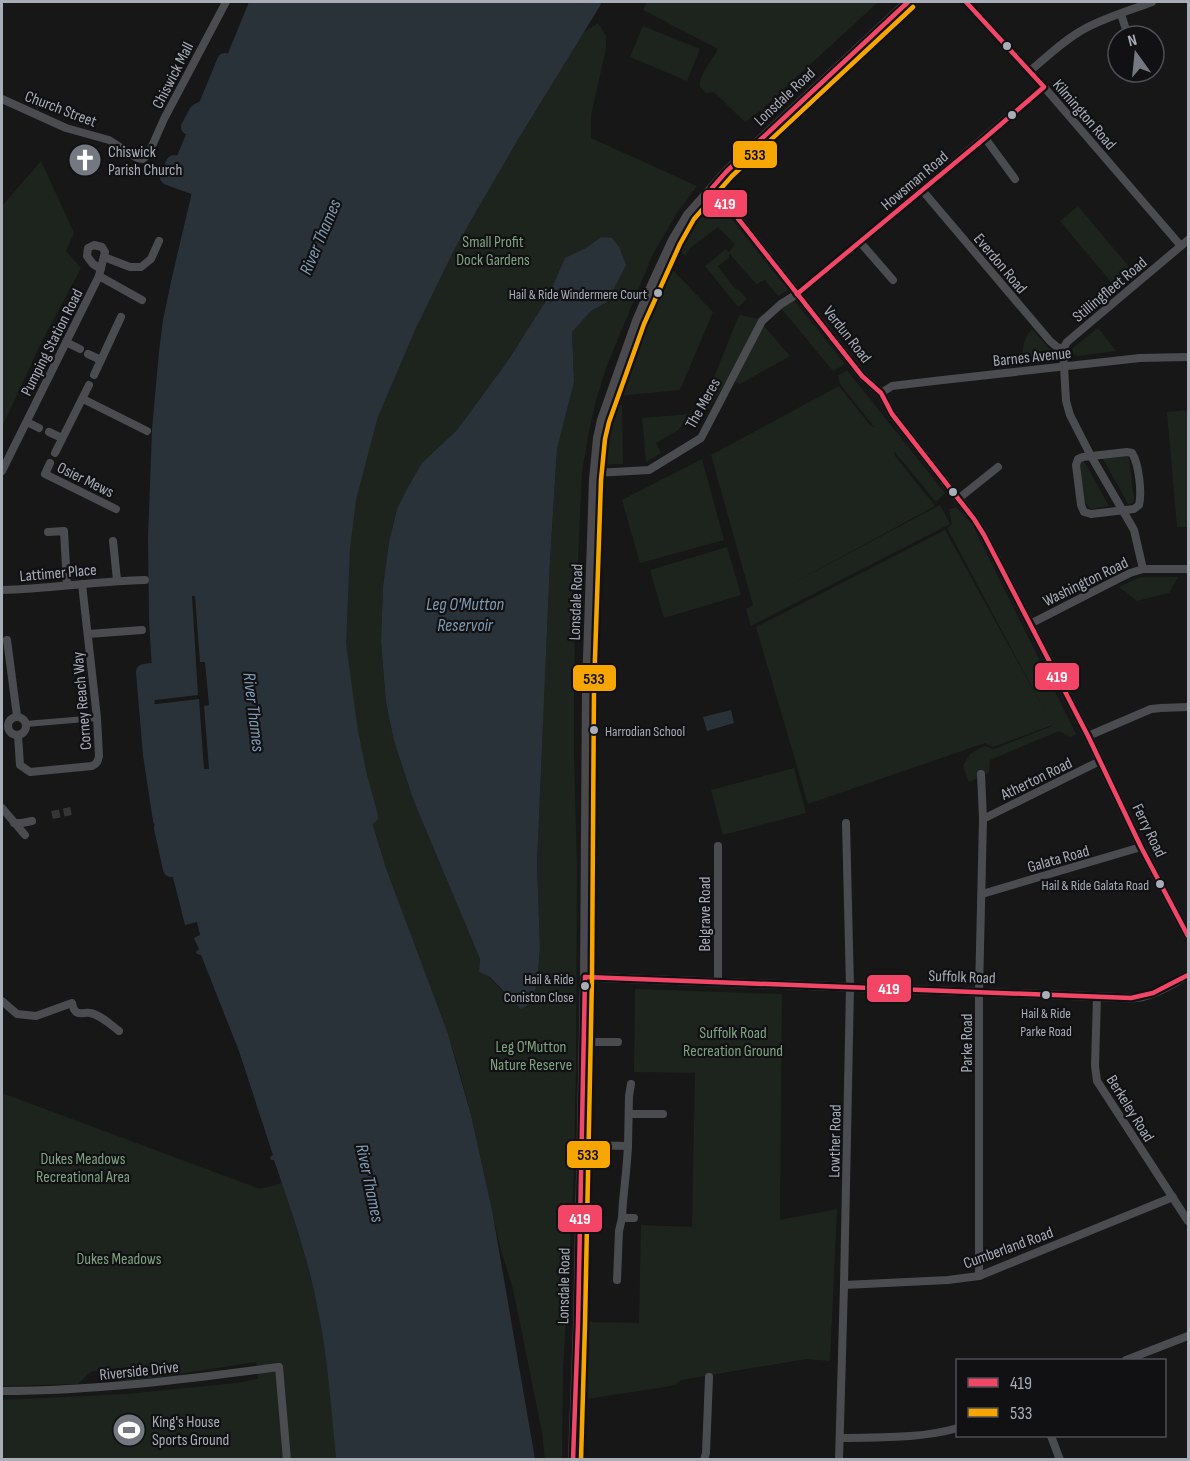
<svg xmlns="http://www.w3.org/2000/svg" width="1190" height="1461" viewBox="0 0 1190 1461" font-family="'Sofia Sans Condensed',sans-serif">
<rect width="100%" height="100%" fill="#171717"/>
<g fill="#1d241e" fill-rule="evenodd">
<path d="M647 2H878L762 109 745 122 714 92 706 93 700 87C698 75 713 60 718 49L643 10Z"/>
<path d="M598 23 606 36V49L591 115V138L697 186 677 213 653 254 608 363 596 400 589 431 582 472 575 623 574 690V757L577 867 576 1068 573 1193 563 1371 562 1459 545 1460 542 1432 513 1289 499 1243 471 1115 460 1073 448 1034 386 868 370 816 359 776 350 732 338 644 342 548 348 499 370 415 408 326 448 244 510 137 552 68 575 38ZM601 237 607 302 591 311 572 332 574 382 557 449 550 560 537 864 540 948 537 984 531 1003 508 997 489 977 479 972 480 959 413 799 394 741 386 702 381 642 383 587 389 542 397 509 408 487 422 463 457 430 507 362 547 299 565 259 586 248Z"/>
<path d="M643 26 700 49 687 81 630 57Z"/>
<path d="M41 161 74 233 66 251 81 268 42 341 2 427V206Z"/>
<path d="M714 202 721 206 788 290 778 296 765 280 756 284 729 253V258L718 266 735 289 739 290 747 299 738 307 705 266 726 249 729 252 735 244 718 227 690 248 687 254 685 256 677 246 703 214Z"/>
<path d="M1078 206 1135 274 1117 289 1060 221Z"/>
<path d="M669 266 713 312 680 390 617 396Z"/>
<path d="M793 299 845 364 833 371 781 308Z"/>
<path d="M740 315 758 319 790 356 740 384 728 379 707 411 702 407 737 320Z"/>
<path d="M1098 328 1116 351 1078 356 1074 355 1072 349Z"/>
<path d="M1032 329 1053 353 1054 356 1051 358 1023 361C1022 348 1023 339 1032 329Z"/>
<path d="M847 370 945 493 936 502 894 451 895 456 935 506 782 589 940 505 950 524 751 626 746 609 753 605 711 455 839 386 870 425 875 428 840 384 838 376Z"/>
<path d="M622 405 623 464 603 465 601 462C602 443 606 424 611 406Z"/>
<path d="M1188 410V527H1177L1167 412Z"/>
<path d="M691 414 678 430 656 443 661 453 646 462 642 418Z"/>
<path d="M1124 454 1127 456 1129 459 1134 498 1133 503 1128 504 1102 457Z"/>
<path d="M702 459 724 540 640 563 622 500Z"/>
<path d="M1084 461 1109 506 1091 509 1084 502 1080 465 1081 462Z"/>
<path d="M956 507 972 524 1076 734 1070 737 1059 731 990 760 989 773 969 782 963 766 970 754 984 746 994 749 1052 726V725L993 747 985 743 808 804 756 627 945 530 1048 717 947 528 952 524 949 509Z"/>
<path d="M727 547 741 595 664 618 650 570Z"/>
<path d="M1144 577H1178L1169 593 1137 601 1119 587 1138 578Z"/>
<path d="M794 768 806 813 723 835 711 790Z"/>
<path d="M635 989 782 994 780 1220 837 1209 830 1361 806 1359 681 1380 675 1385 665 1387 586 1399 588 1322 639 1323 641 1225 692 1227 695 1073 634 1072Z"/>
<path d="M2 1093 260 1189 282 1183C301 1240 319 1298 327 1358 331 1391 333 1426 336 1459H2V1400L126 1394 236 1383 258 1379 256 1362 160 1377 122 1381 100 1371H94L89 1373 78 1384 2 1386Z"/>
</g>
<g fill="#2a3239">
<path d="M249 2H593L510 137 448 244 408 326 370 415 348 499 342 548 338 644 350 732 359 776 370 816 386 868 448 1034 471 1115 492 1210 535 1459H336C331 1408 328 1356 317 1305 307 1255 290 1207 274 1160H271L270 1157 273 1155 239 1051 201 955 197 954 196 952 199 949 194 938 200 935 197 922 185 925 171 869 162 828 173 826 172 819 161 820 151 755 144 672 160 670 157 619 156 538 160 430 167 352 171 321 180 278 201 190 168 177 174 163 182 165 196 132 189 127 197 112 206 107Z"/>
<path d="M601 237 612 238 619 247 626 265 607 302 591 311 572 332 574 382 557 449 550 560 537 864 540 948 537 984 531 1003 521 1009 490 977 479 972 480 959 413 799 394 741 386 702 381 642 383 587 389 542 397 509 408 487 422 463 457 430 507 362 547 299 565 258 586 248Z"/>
<path d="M731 710 734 723 707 731 703 717Z"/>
</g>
<path fill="#171717" d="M192 596H195L200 662H205L209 705 204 706 209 769H204L199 699 148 705 147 701 198 695Z"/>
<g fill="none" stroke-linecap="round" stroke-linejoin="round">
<g stroke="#2a3239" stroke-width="16">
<path d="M353 828 370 816 359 776 350 732 338 644 342 548 348 499 370 415 408 326 448 244 510 137 593 2"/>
<path d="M193 863 171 869 162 828 173 827 172 819 161 820 151 755 144 672 160 670 157 619 156 538 160 430 167 352 171 321 180 278 201 189 168 177 174 163 182 165 196 131 189 127 197 112 206 107 225 61"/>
</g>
<path stroke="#343537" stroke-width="8" stroke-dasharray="8 4" stroke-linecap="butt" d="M52 815 71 811"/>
<path stroke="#4b4c50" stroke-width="6" d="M26 724 97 718"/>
<g stroke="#4b4c50" stroke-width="8">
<path d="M966 2 1044 87 1181 246"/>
<path d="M1121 14 1128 36"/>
<path d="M1030 71C1048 56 1065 39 1086 28 1107 17 1131 10 1152 2"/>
<path d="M2 99 66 128 109 140 137 158 143 159 149 153 164 119 226 2"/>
<path d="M985 138 1015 179"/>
<path d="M922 190 1050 341 1057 347 1063 349"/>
<path d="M860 242 893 280"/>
<path d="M104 257 130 267H141L151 259 159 241"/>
<path d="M99 276 142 300"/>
<path d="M66 342 80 349"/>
<path d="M88 354 101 360 121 317"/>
<path d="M94 375 101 360"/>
<path d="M881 393 892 386 934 381 1140 358 1188 357"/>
<path d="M83 399 147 431"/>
<path d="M27 422 39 428"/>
<path d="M49 432 62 438"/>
<path d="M1127 452 1132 453C1139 464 1142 493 1139 505L1134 509 1091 514 1084 512 1081 505 1076 465 1078 459 1083 457Z"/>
<path d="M55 453 89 385"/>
<path d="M50 463 45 474 116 509"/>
<path d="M2 471 99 276 105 252 102 247 94 245 88 248 87 256 93 264 101 269"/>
<path d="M595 473 649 470 701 438 762 321 781 304 797 294 860 242 1044 87"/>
<path d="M958 499 998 467"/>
<path d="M48 532 64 531 67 585"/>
<path d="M113 541 117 580"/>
<path d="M1143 569 1134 530 1091 456 1070 415 1066 401 1063 349 1067 342 1188 240"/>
<path d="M2 590C49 589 97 581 145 580"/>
<path d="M1030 624 1114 581 1130 573 1143 569H1188"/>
<path d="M88 634 142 630"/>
<path d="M7 640 17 716"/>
<circle cx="17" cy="726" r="9"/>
<path d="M18 735 20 765 30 772 92 766C97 764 98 761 99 756L97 718 82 584"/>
<path d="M1088 736 1151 709 1161 708 1188 707"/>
<path d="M2 808 25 835"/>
<path d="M983 819 1100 761"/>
<path d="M14 823H22L32 821"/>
<path d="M982 894 1141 847"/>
<path d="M718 982V846"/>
<path d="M1097 996 1095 1066 1097 1081 1188 1221"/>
<path d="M2 1001 17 1014 36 1016 72 1003C73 1007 73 1009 76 1012 81 1015 85 1012 90 1013 101 1015 111 1025 119 1031"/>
<path d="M583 1042H618"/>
<path d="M629 1114H663"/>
<path d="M582 1145 628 1146C627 1170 623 1193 622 1218H634"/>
<path d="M628 1146 629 1096 631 1084"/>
<path d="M979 1276V991L983 819 981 774"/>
<path d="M617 1280 619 1231 622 1218"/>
<path d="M844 1285 948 1280 979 1276 1173 1197"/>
<path d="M1126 1360 1188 1336"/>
<path d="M2 1391C95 1391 187 1379 279 1367L287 1460"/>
<path d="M1051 1436 1060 1460"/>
<path d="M840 1438C879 1437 919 1439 958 1428"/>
<path d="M704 1460 706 1453 709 1377"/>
<path d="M839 1460 844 1285 850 987 846 823"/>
</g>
<g stroke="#4b4c50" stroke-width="9">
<path d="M712 188 736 216 862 376 881 393 892 414 974 519 984 535 1088 736 1141 847 1188 936"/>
<path d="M585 977 1131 998C1151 998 1171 984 1188 975"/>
</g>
<path stroke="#4a4a4e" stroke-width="10" d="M573 1460 578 1324 585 977 587 688 594 480 598 438 602 420 637 321 654 281 673 240 688 215 727 171 908 2"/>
<g stroke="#111113" stroke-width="9">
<g id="bus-1">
<path d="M908 2 727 171 712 188 736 216 862 376 881 393 892 414 974 519 984 535 1088 736 1141 847 1188 936"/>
<path d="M797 294 985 138 1044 87 966 2"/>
<path d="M585 977 1131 998 1153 993 1188 975"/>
<path d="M573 1460 578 1324 585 977"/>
</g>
</g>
<g stroke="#111113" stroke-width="9">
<path id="bus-2" d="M581 1460 585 1324 592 977 594 688 601 480 605 439 609 422 644 324 680 244 694 219 732 176 913 7"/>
</g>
<use href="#bus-1" stroke="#f34667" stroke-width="4.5"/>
<use href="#bus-2" stroke="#f7a600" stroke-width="4.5"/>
</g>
<defs>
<g id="church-disc" transform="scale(1.725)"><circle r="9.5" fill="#757880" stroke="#111113"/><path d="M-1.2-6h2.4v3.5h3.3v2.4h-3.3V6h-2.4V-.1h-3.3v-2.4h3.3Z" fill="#fff"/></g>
<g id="stadium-disc" transform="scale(1.725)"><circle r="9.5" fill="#757880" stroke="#111113"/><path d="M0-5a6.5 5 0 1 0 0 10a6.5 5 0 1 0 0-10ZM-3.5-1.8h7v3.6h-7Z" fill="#fff"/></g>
</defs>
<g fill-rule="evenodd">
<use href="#church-disc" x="85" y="160"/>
<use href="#stadium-disc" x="129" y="1430"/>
</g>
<g fill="#a8adb8" stroke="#111113" stroke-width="2">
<circle cx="1007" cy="46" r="5"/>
<circle cx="1012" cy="115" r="5"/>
<circle cx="658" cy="293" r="5"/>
<circle cx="953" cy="492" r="5"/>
<circle cx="594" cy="730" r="5"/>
<circle cx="1160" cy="884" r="5"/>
<circle cx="585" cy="986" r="5"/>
<circle cx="1046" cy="995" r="5"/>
</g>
<g text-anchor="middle" stroke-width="4.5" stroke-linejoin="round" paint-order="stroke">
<g font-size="14" fill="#a8adb8" stroke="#111113" text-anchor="end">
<text x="647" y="299">Hail &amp; Ride Windermere Court</text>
<text x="605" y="736" text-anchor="start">Harrodian School</text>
<text x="1149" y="890">Hail &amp; Ride Galata Road</text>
<text x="574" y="984">Hail &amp; Ride<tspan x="574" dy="18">Coniston Close</tspan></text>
<text x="1046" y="1018" text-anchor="middle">Hail &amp; Ride<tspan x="1046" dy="18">Parke Road</tspan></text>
</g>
<g font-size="16" fill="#a8adb8" stroke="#111113">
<text transform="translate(172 75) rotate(-63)" y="6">Chiswick Mall</text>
<text transform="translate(784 96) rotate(-43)" y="6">Lonsdale Road</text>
<text transform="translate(61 108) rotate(21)" y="6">Church Street</text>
<text transform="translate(1085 114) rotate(49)" y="6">Kilmington Road</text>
<text transform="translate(914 180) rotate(-40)" y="6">Howsman Road</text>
<text transform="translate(1001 263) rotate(50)" y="6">Everdon Road</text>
<text transform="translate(1109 289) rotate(-40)" y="6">Stillingfleet Road</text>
<text transform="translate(848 334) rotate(52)" y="6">Verdun Road</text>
<text transform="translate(51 342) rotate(-63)" y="6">Pumping Station Road</text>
<text transform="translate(1032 356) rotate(-6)" y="6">Barnes Avenue</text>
<text transform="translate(702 403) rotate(-61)" y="6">The Meres</text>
<text transform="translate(86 479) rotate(26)" y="6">Osier Mews</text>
<text transform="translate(58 572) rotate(-5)" y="6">Lattimer Place</text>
<text transform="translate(1085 581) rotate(-26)" y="6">Washington Road</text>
<text transform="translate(575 602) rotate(-88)" y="6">Lonsdale Road</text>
<text transform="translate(81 701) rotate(-95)" y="6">Corney Reach Way</text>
<text transform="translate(1036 778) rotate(-26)" y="6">Atherton Road</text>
<text transform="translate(1150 830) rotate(64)" y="6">Ferry Road</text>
<text transform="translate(1058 858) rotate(-16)" y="6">Galata Road</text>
<text transform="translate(704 914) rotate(-90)" y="6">Belgrave Road</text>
<text transform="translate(962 976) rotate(2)" y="6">Suffolk Road</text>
<text transform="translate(966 1043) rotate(-90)" y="6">Parke Road</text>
<text transform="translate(1131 1108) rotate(58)" y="6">Berkeley Road</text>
<text transform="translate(834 1141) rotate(-89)" y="6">Lowther Road</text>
<text transform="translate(1008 1247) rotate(-20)" y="6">Cumberland Road</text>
<text transform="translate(563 1286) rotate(-89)" y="6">Lonsdale Road</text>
<text transform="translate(139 1370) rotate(-6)" y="6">Riverside Drive</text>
</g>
<g font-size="16" fill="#a8adb8" stroke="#111113" text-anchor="start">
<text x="108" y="157">Chiswick<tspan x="108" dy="18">Parish Church</tspan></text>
<text x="152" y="1427">King's House<tspan x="152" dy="18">Sports Ground</tspan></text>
</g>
<g font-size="16" fill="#7fa381" stroke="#111113">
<text x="493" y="247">Small Profit<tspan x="493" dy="18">Dock Gardens</tspan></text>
<text x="733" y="1038">Suffolk Road<tspan x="733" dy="18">Recreation Ground</tspan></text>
<text x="531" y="1052">Leg O'Mutton<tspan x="531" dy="18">Nature Reserve</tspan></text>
<text x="83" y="1164">Dukes Meadows<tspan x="83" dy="18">Recreational Area</tspan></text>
<text x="119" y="1264">Dukes Meadows</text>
</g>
<g font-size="18" font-style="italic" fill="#7f9bb3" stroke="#111113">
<text transform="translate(320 237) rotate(-67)" y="6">River Thames</text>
<text x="465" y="610">Leg O'Mutton<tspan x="465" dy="21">Reservoir</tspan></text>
<text transform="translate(254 712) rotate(83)" y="6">River Thames</text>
<text transform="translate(370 1183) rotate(78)" y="6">River Thames</text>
</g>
</g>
<g stroke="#111113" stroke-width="2">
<rect x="732" y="140" width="46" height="29" rx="6" fill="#f7a600"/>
<rect x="702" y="189" width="46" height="29" rx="6" fill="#f34667"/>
<rect x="1034" y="662" width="46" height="29" rx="6" fill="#f34667"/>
<rect x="572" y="664" width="45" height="28" rx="6" fill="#f7a600"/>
<rect x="866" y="974" width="46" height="29" rx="6" fill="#f34667"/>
<rect x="566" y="1140" width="45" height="29" rx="6" fill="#f7a600"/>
<rect x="557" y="1204" width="46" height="29" rx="6" fill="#f34667"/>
</g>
<g font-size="16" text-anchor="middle" font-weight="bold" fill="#fff">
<text x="725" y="209">419</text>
<text x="1057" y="682">419</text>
<text x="889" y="994">419</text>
<text x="580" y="1224">419</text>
</g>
<g font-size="16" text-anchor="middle" font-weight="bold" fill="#111">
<text x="755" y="160">533</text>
<text x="594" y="684">533</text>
<text x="588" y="1160">533</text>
</g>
<rect width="1190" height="1461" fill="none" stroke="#a8adb8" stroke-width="6"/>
<rect x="956" y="1359" width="210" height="78" fill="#111113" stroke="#4d4f55" stroke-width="1.5"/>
<rect x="968" y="1378" width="30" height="9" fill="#f34667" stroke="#4d4f55" stroke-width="1.5"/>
<text x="1010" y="1389" font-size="18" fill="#a8adb8">419</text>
<rect x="968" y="1408" width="30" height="9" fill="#f7a600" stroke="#4d4f55" stroke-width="1.5"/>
<text x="1010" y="1419" font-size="18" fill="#a8adb8">533</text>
<g transform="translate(1136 54) rotate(345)"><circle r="28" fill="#111113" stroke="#4d4f55" stroke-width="1.5"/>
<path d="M0-4.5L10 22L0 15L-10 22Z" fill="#757880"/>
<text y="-9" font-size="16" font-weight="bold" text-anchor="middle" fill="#a8adb8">N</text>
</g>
</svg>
